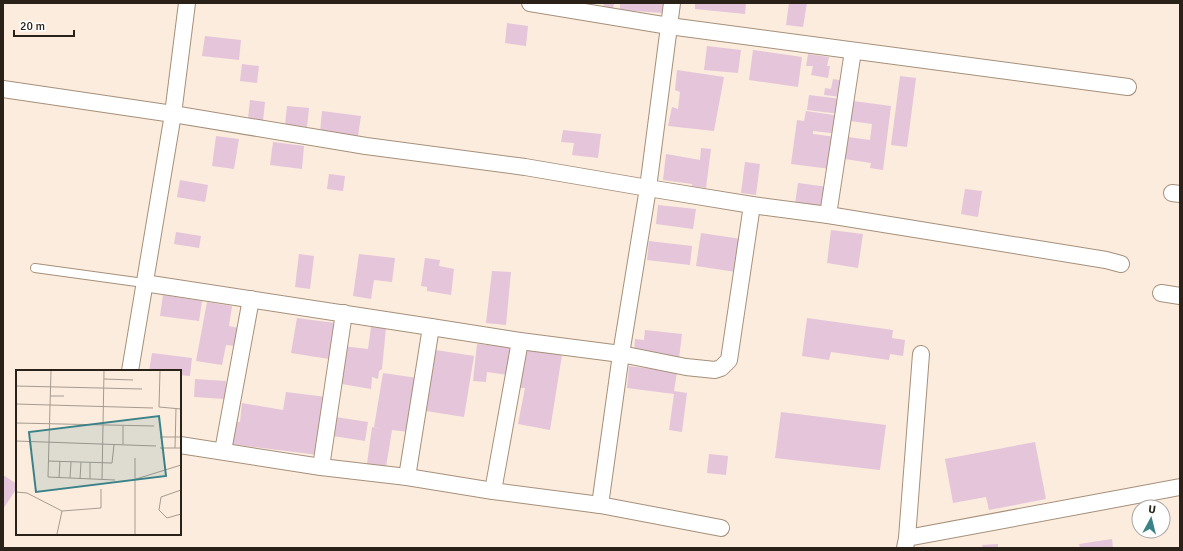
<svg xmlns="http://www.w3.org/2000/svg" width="1183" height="551" viewBox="0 0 1183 551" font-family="Signika,sans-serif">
<rect width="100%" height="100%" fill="#fbecde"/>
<g fill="#e5c5d9">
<path d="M604 3H614L613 9 603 8Z"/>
<path d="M620 3H663L662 13 620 10Z"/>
<path d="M695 3H746L745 14 695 9Z"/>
<path d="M789 3H807L803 27 786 25Z"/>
<path d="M507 23 528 26 526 46 505 43Z"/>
<path d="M205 36 241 40 239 60 202 56Z"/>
<path d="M707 46 741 50 738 73 704 70Z"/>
<path d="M753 50 802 57 798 87 749 80Z"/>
<path d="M808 54 829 57 827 66H830L828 78 811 75 813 66H806Z"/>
<path d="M242 64 259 66 257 83 240 81Z"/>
<path d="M677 70 724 77 714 131 668 126 672 107 678 109 680 92 675 90Z"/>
<path d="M900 76 916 78 907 147 891 145Z"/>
<path d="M833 79 844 81 842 97 824 95 825 88 831 89Z"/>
<path d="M809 95 842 99 840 114 807 110Z"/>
<path d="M250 100 265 102 263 121 248 119Z"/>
<path d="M853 101 891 106 883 170 870 168 871 163 845 159 848 137 870 140 872 124 850 121Z"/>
<path d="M287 106 309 108 307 127 285 125Z"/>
<path d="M322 111 361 116 358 136 320 132Z"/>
<path d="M806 111 841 116 839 134 813 131V134L836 137 831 169 791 164 797 120 804 121Z"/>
<path d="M563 130 601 134 598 158 572 155 574 143 561 142Z"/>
<path d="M216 136 239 139 234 169 212 166Z"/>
<path d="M273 142 304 146 302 169 270 165Z"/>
<path d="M701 148 711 149 706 188 692 186V184L663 180 666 154 700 160Z"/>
<path d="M745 162 760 164 756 195 741 193Z"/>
<path d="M329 174 345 176 343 191 327 189Z"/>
<path d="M180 180 208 185 205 202 177 197Z"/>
<path d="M798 183 828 187 825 208 795 204Z"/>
<path d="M965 189 982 191 978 217 961 214Z"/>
<path d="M658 205 696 209 693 229 656 224Z"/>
<path d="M831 230 863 234 858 268 827 263Z"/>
<path d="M176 232 201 236 199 248 174 244Z"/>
<path d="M701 233 741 239 736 272 696 266Z"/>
<path d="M649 241 692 246 690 265 647 260Z"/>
<path d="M299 254 314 256 310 289 295 287Z"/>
<path d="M359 254 395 258 392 282 374 280 371 299 353 296Z"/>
<path d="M425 258 440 260 439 266 454 269 451 295 427 291V287L421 286Z"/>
<path d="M492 271 511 272 506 325 486 323Z"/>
<path d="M163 295 202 301 199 321 160 316Z"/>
<path d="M207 302 232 306 229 326 239 328 236 346 226 345 222 365 196 361Z"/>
<path d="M297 318 335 323 329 359 291 353Z"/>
<path d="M807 318 893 330 892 338 905 340 903 356 890 354 889 360 831 352 829 360 802 356Z"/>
<path d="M371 327 386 328 382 369 379 371 378 379 372 377 371 389 342 384 344 366 339 365 342 346 368 349Z"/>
<path d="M645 330 682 334 679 358 634 353 635 339 644 340Z"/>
<path d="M477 344 512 347 508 375 487 372 486 382 473 381Z"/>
<path d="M436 350 474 356 464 417 426 411Z"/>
<path d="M525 350 562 355 550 430 518 424 525 388H519Z"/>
<path d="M152 353 192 358 190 376 180 375V371H149Z"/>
<path d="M629 366 677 372 674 391 687 393 682 432 669 430 674 394 627 388Z"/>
<path d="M383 373 417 378 408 432 392 430 386 467 367 464 372 427 383 429 374 427Z"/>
<path d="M195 379 226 381 225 399 194 397Z"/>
<path d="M286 392 326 397 319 455 231 444 235 422H240L242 403 283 410Z"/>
<path d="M781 412 886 425 880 470 775 458Z"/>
<path d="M336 417 368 422 365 441 333 436Z"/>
<path d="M1035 442 1046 499 989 510 986 497 953 503 945 459Z"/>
<path d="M709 454 728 456 726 475 707 473Z"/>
<path d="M3 475 17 484V488L3 509Z"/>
<path d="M1112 539 1113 548H1080L1079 544Z"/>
<path d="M998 544V548H983L982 545Z"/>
</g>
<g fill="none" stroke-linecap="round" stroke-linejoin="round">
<g stroke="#a6907a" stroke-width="10">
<path id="lane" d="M35 268 144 283"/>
</g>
<g stroke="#a6907a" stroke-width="18">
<g id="street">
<path d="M530 3 669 26 1128 87"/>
<path d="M3 89 173 114 366 146 525 167 648 188 752 205 828 215 1106 260 1121 264"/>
<path d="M1172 193 1180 194"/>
<path d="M828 215 853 51"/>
<path d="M144 283 431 327 520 341 621 354 686 367 715 370 721 368 729 360 752 205"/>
<path d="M1161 293 1180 296"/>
<path d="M130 371 173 114 187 3"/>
<path d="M180 445 321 467 407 477 493 491 600 505 721 528"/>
<path d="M223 451 251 299"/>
<path d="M321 467 344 313"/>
<path d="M407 477 431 327"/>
<path d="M493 491 520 341"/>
<path d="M600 505 621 354 648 188 672 3"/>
<path d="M907 538 1180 487"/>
<path d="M905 548 907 538 921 354"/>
</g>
</g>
<use href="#lane" stroke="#fff" stroke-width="8"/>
<use href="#street" stroke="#fff" stroke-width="16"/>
</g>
<g transform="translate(16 370)">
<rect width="165" height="165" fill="#fbecde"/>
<path fill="none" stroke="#a79b8f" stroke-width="1" d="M35 1 32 107 99 110M144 1 143 37 165 39M88 9 117 10M0 16 126 19M34 26H48M0 34 137 38M0 53 138 56M144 67H165M0 71 140 76M107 74V56M144 78H165M159 78 160 38M119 88V164M32 91 96 93 98 75M43 108 44 91M54 108 55 92M64 109 65 92M74 109V92M86 109 88 1M120 109 165 95M165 120 145 127 143 140 151 148 165 144M0 122 11 123 46 141 85 138V119M41 164 46 141"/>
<path fill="#3a8288" fill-opacity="0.15" stroke="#3a8288" stroke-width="2" d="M143 46 150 106 20 122 13 62Z"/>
<rect width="165" height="165" fill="none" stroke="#2a2119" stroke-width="2"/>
</g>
<rect width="1183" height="551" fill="none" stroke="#2a2119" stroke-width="8"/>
<g transform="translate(1151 519) rotate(7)"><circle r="19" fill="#ffffff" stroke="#aaa6a3"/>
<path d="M0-3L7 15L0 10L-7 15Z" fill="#3a8288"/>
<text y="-6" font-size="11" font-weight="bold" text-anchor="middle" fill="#2a2119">U</text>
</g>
<path d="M14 30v6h60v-6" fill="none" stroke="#2a2119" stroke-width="2"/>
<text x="20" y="30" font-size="12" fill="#2a2119" stroke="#ffffff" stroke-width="3" paint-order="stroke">20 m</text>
</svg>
